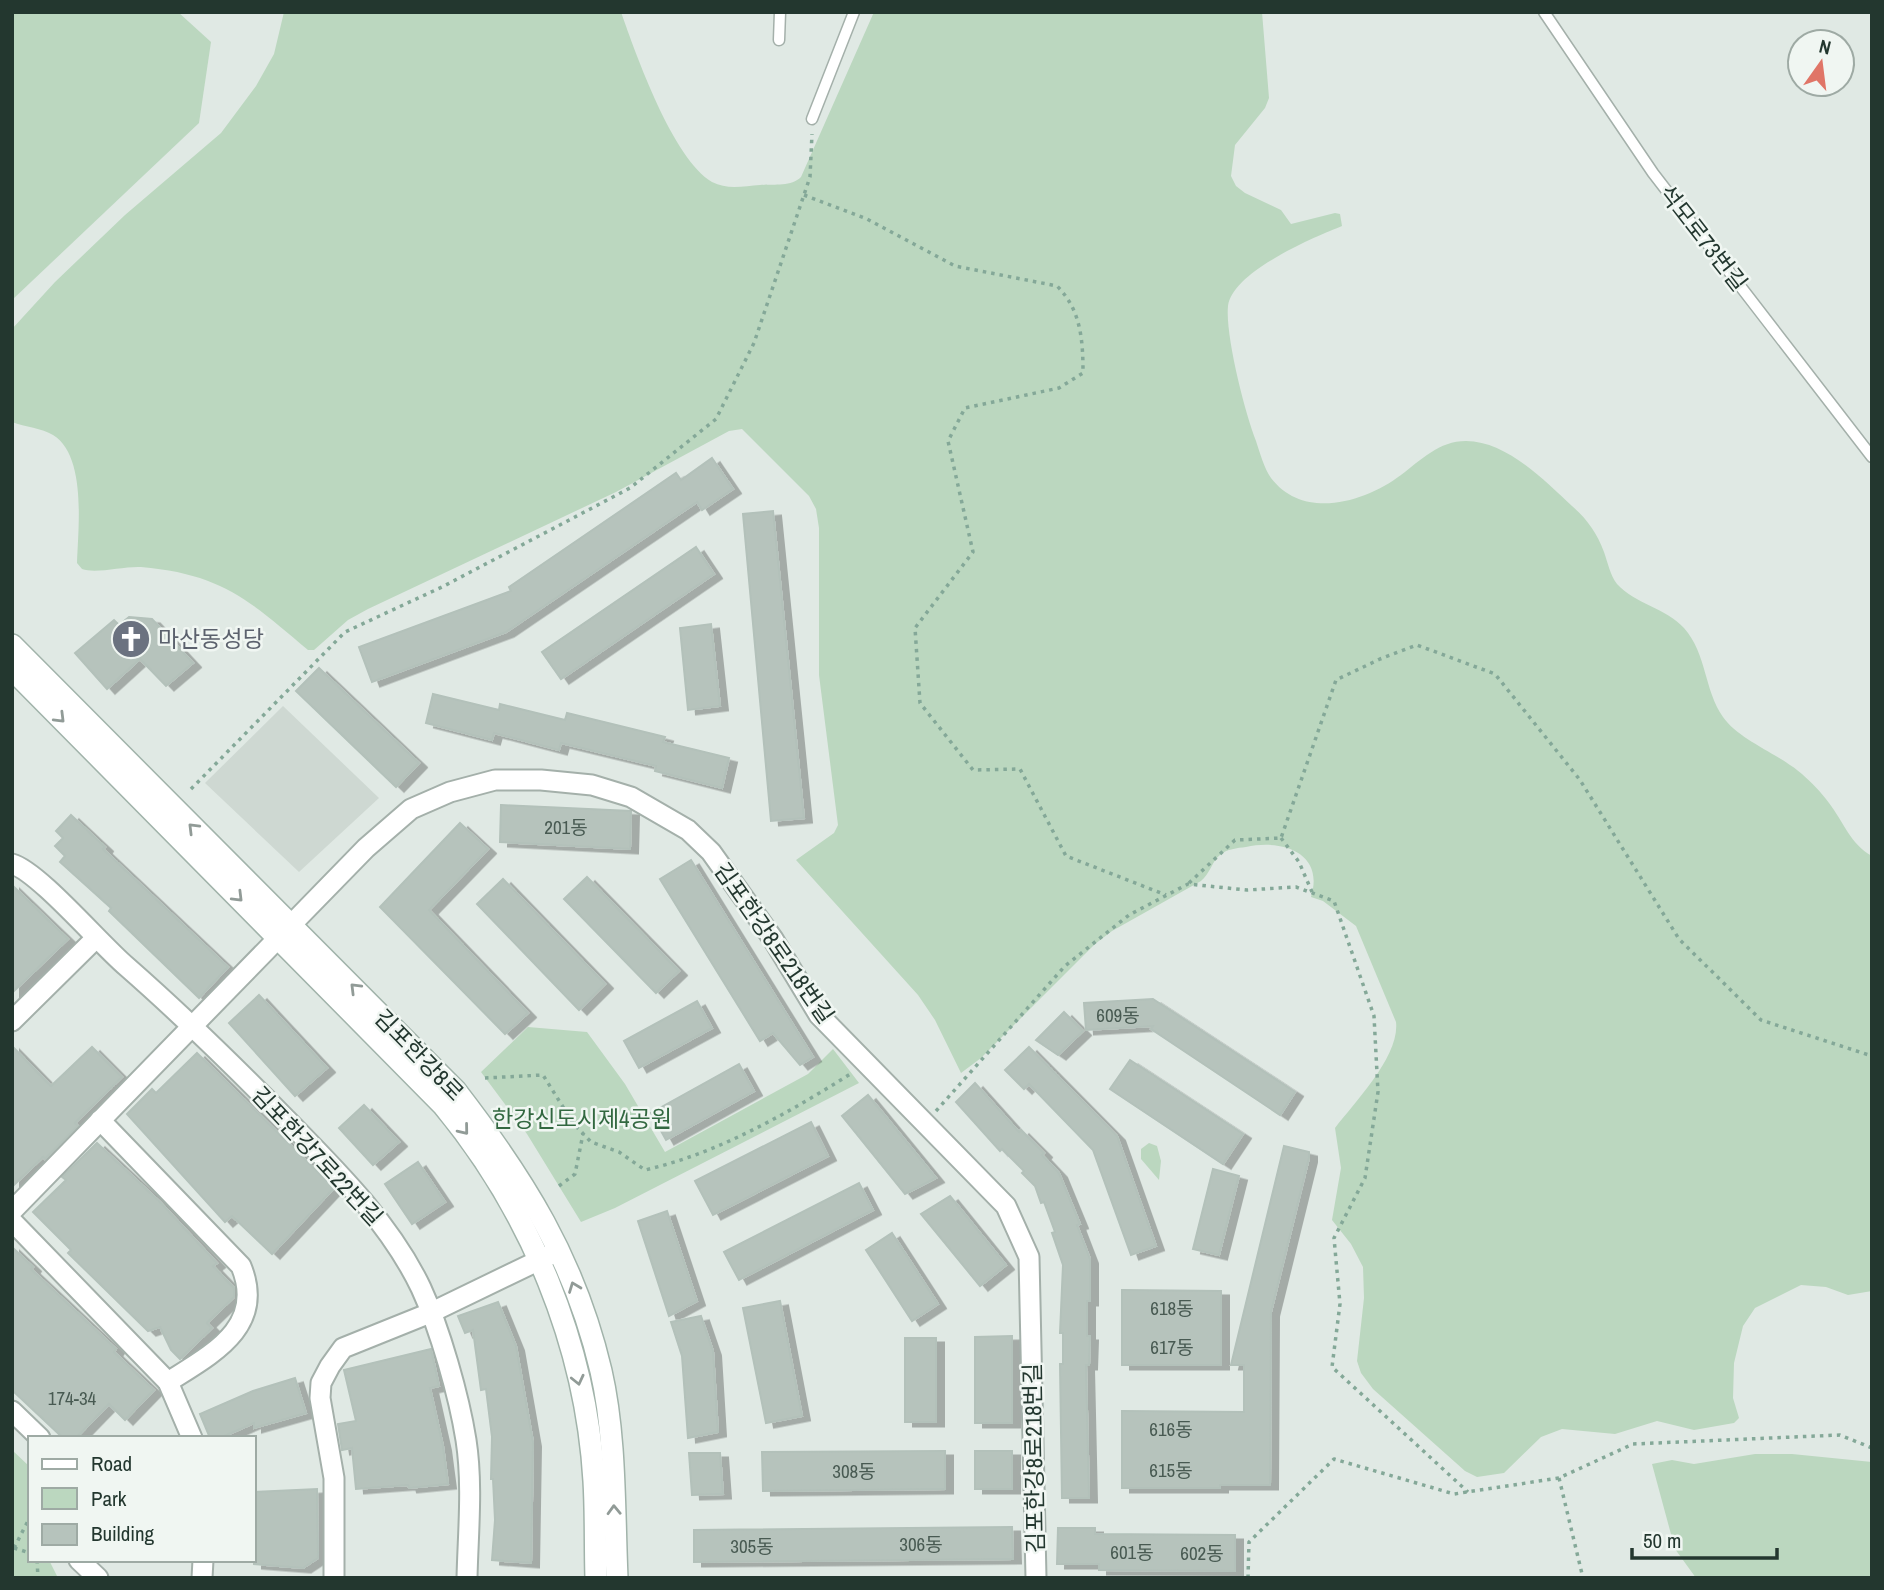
<svg xmlns="http://www.w3.org/2000/svg" width="1884" height="1590" viewBox="0 0 1884 1590" font-family="'Archivo Narrow','Noto Sans KR',sans-serif">
<defs>
<filter id="shadow"><feDropShadow dx="8" dy="4.5" stdDeviation="0" flood-color="#0004"/></filter>
</defs>
<rect width="100%" height="100%" fill="#e0e9e4"/>
<path fill="#ced8d2" d="M283 706 379 798 299 872 205 783Z"/>
<g fill="#bbd7bf">
<path d="M12 12H178L211 42 199 123 12 300Z"/>
<path d="M284 12H621C636 55 673 159 712 182 727 190 744 186 760 185 773 184 791 187 801 177L874 12H1262L1269 98 1265 108 1235 145 1231 176 1236 186 1245 193 1281 210 1291 224 1335 213 1340 214 1342 226C1312 238 1232 272 1228 306 1225 335 1245 413 1256 441 1260 453 1264 468 1271 478 1304 521 1365 502 1401 475 1421 460 1439 441 1466 441 1506 441 1544 480 1572 506 1587 519 1597 533 1604 552 1608 563 1610 575 1617 584 1635 604 1666 608 1684 628 1707 654 1704 690 1723 717 1739 740 1779 754 1802 774 1811 782 1822 793 1829 803 1843 821 1851 845 1872 856V1291L1848 1295 1826 1287 1801 1285 1755 1308 1743 1326 1734 1363 1733 1398 1739 1418 1734 1423 1694 1430 1657 1421 1615 1434 1562 1429 1541 1437 1504 1473 1477 1477 1465 1471 1373 1389 1361 1373 1357 1361 1364 1298 1363 1267 1351 1244 1332 1220 1341 1168 1335 1128C1355 1102 1400 1056 1396 1022L1356 926 1323 901 1311 897C1325 852 1281 839 1246 847 1237 848 1227 849 1220 855 1212 861 1210 874 1201 881L1112 931 1095 944 981 1058 961 1073 935 1020 918 995 796 860 834 833 838 825 819 675V528L816 509 809 496 742 429 729 431 616 492 368 609 348 620 314 650H308C250 601 222 574 141 567 124 566 96 574 82 569L77 563C78 529 87 456 53 435 42 428 25 427 12 422V329L55 282 125 215 221 133 256 86 274 54Z"/>
<path d="M528 1027 587 1032 625 1084 665 1152 808 1074 833 1049 859 1083 615 1208 581 1222 527 1134 481 1072Z"/>
<path d="M1149 1143 1157 1146 1161 1161 1159 1180 1141 1159V1149Z"/>
<path d="M12 1450 30 1467V1560H49L58 1578H12Z"/>
<path d="M1755 1454H1792L1872 1462V1578H1696L1675 1549 1652 1464 1672 1460 1694 1464Z"/>
</g>
<g fill="#b6c3bc" stroke="#b3c1ba" stroke-width="2" filter="url(#shadow)">
<path d="M712 458 733 489 702 510 697 502 506 632 372 682 359 647 511 591 509 587 676 473 681 480Z"/>
<path d="M773 511 804 818 771 821 743 514Z"/>
<path d="M696 547 714 574 561 679 542 652Z"/>
<path d="M129 617 152 619 193 663 166 686 140 659 107 689 75 653 114 620 119 625Z"/>
<path d="M711 624 720 706 688 710 680 628Z"/>
<path d="M319 668 419 763 396 787 296 691Z"/>
<path d="M433 694 499 710 500 704 565 720 567 713 665 737 663 742 729 758 722 788 655 771 656 766 561 743 559 750 494 733 492 740 426 723Z"/>
<path d="M501 805 631 811 630 849 500 842Z"/>
<path d="M71 815 105 847 103 849 228 967 199 998 109 911 111 908 60 862 65 856 55 846 63 838 56 831Z"/>
<path d="M460 823 488 849 429 910 528 1013 505 1034 380 907Z"/>
<path d="M691 860 813 1057 800 1065 773 1033 760 1041 660 879Z"/>
<path d="M587 877 679 971 656 993 564 899Z"/>
<path d="M503 879 605 984 579 1010 477 904Z"/>
<path d="M12 885 68 939 12 993Z"/>
<path d="M259 995 327 1068 295 1096 229 1023Z"/>
<path d="M1153 999 1295 1092 1280 1115 1151 1029 1153 1026 1086 1030 1084 1003Z"/>
<path d="M697 1001 712 1028 639 1068 624 1041Z"/>
<path d="M1064 1012 1083 1031 1058 1055 1036 1040Z"/>
<path d="M12 1046 51 1086 92 1047 122 1077 75 1123 78 1126 45 1159 43 1157 12 1187Z"/>
<path d="M1029 1047 1117 1136 1156 1246 1131 1255 1093 1150 1029 1084 1024 1089 1005 1070Z"/>
<path d="M197 1053 334 1188 272 1254 232 1216 225 1222 127 1114 152 1089 156 1093Z"/>
<path d="M1130 1060 1243 1134 1223 1164 1110 1089Z"/>
<path d="M739 1064 754 1091 666 1140 651 1113Z"/>
<path d="M975 1083 1019 1132 1021 1130 1044 1153 1042 1155 1059 1173 1080 1224 1077 1225 1090 1259V1301H1087V1336H1090L1089 1365H1086L1089 1498H1062L1060 1364H1063V1333H1060L1063 1265 1052 1233 1055 1232 1044 1202 1041 1203 1035 1186 1022 1173 1024 1171 1002 1149 1000 1151 956 1102Z"/>
<path d="M868 1095 936 1178 905 1194 842 1116Z"/>
<path d="M364 1105 399 1142 373 1165 339 1128Z"/>
<path d="M811 1122 828 1156 713 1215 695 1181Z"/>
<path d="M97 1143 160 1202 217 1263 213 1266 234 1288V1297L207 1323 212 1328 180 1359 171 1350 160 1327 148 1331 68 1253 71 1250 33 1212 66 1180 62 1177Z"/>
<path d="M1284 1146 1309 1152V1158L1271 1312 1270 1485H1220V1488H1122V1411L1244 1412V1365H1231Z"/>
<path d="M418 1162 445 1202 412 1224 385 1184Z"/>
<path d="M1213 1169 1239 1176 1219 1255 1193 1249Z"/>
<path d="M859 1183 873 1210 739 1280 724 1252Z"/>
<path d="M950 1196 1006 1265 980 1286 921 1214Z"/>
<path d="M667 1211 697 1301 669 1316 638 1221Z"/>
<path d="M892 1233 938 1304 912 1321 866 1250Z"/>
<path d="M12 1247 33 1267 31 1269 116 1349 114 1352 154 1390 125 1420 109 1404 76 1438H63L12 1390Z"/>
<path d="M1122 1290 1221 1291V1365H1122Z"/>
<path d="M780 1301 802 1416 766 1423 743 1308Z"/>
<path d="M498 1302 516 1346 533 1442 531 1563 492 1560 495 1520 493 1479H491L492 1437 486 1389 481 1390 473 1330 465 1333 458 1316Z"/>
<path d="M701 1316 713 1351 718 1432 688 1438 682 1356 671 1322Z"/>
<path d="M1012 1336V1423H975V1337Z"/>
<rect x="905" y="1338" width="31" height="84"/>
<path d="M431 1349 439 1386 430 1388 443 1446 448 1484 409 1488 408 1485 356 1489 352 1448 342 1450 338 1424 356 1421 344 1370Z"/>
<path d="M295 1378 306 1413 254 1428V1423L220 1438H210L200 1414 253 1391Z"/>
<path d="M945 1451V1489L763 1491 762 1452Z"/>
<rect x="975" y="1451" width="37" height="38"/>
<path d="M689 1453H720L723 1494 692 1495Z"/>
<path d="M317 1489 318 1558 303 1568 254 1564V1492Z"/>
<path d="M1012 1527 1013 1559 694 1562V1530Z"/>
<path d="M1058 1528H1095V1534L1235 1535V1571L1099 1570V1564H1057Z"/>
</g>
<g fill="none" stroke-linecap="round" stroke-linejoin="round">
<g stroke="#a4b0aa" stroke-width="13">
<g id="lane">
<path d="M1544 12 1653 173 1872 457"/>
<path d="M779 40 780 12"/>
<path d="M812 119 854 12"/>
</g>
</g>
<g stroke="#a4b0aa" stroke-width="23">
<g id="street">
<path d="M12 864C38 871 100 944 126 966 182 1015 234 1066 286 1119 336 1170 390 1223 421 1288 440 1329 459 1396 466 1440 473 1485 468 1533 467 1578"/>
<path d="M12 1021 95 939"/>
<path d="M100 1120 241 1266C266 1327 212 1354 168 1382"/>
<path d="M12 1211 366 848 411 809 450 792 495 780H541L592 785 631 797 688 830 711 852 773 939 819 1015 1006 1206 1029 1257 1036 1578"/>
<path d="M12 1221 168 1382 192 1438"/>
<path d="M12 1411 40 1438"/>
<path d="M79 1560 98 1578"/>
<path d="M202 1578 203 1560"/>
<path d="M334 1578V1478L320 1398 321 1383 330 1366 343 1348 430 1313 552 1254"/>
</g>
</g>
<g stroke="#a1b3aa" stroke-width="24">
<g id="secondary">
<path d="M12 645 456 1091C524 1179 575 1260 601 1371 616 1436 614 1511 617 1578"/>
<path d="M12 669 443 1105C530 1210 586 1344 594 1481 596 1513 595 1546 596 1578"/>
</g>
</g>
<g stroke="#84a898" stroke-width="3.5" stroke-dasharray="3.5 5" stroke-linecap="butt">
<path d="M804 195 867 219 955 266 1057 286C1081 310 1083 340 1083 373L1059 388 965 408 948 441 973 552 915 628 920 703 973 770 1020 769 1066 856 1166 895"/>
<path d="M191 789 345 632 442 587 630 488 716 419 754 343 810 177 812 134"/>
<path d="M1281 838 1299 862 1312 892"/>
<path d="M1189 883 1235 840 1281 838 1336 680 1380 659 1417 645 1495 674 1580 780 1679 939 1761 1020 1872 1056"/>
<path d="M485 1078 543 1075 573 1123 591 1142 619 1152 645 1170C719 1153 788 1113 852 1073"/>
<path d="M936 1111 1065 966 1129 915 1167 895 1188 884 1247 890 1296 887 1334 901 1374 1016 1378 1092 1365 1178 1334 1238 1340 1304 1332 1367 1468 1492"/>
<path d="M559 1186 575 1174 583 1134"/>
<path d="M1559 1478 1583 1578"/>
<path d="M14 1548 30 1517"/>
<path d="M14 1548 30 1553"/>
<path d="M37 1560 38 1578"/>
<path d="M1248 1578 1249 1542 1334 1459 1454 1494 1559 1478 1633 1444 1840 1435 1872 1448"/>
</g>
<use href="#lane" stroke="#fff" stroke-width="10"/>
<use href="#street" stroke="#fff" stroke-width="19"/>
<use href="#secondary" stroke="#fff" stroke-width="21"/>
</g>
<defs><path id="oneway-chevron" d="M-2-3.5L2.5 0L-2 3.5" fill="none" stroke-width="1.6" stroke-linecap="round" stroke-linejoin="round" transform="scale(1.75)"/></defs>
<g stroke="#919b97">
<use href="#oneway-chevron" transform="translate(60 718) rotate(45)"/>
<use href="#oneway-chevron" transform="translate(193 828) rotate(-135)"/>
<use href="#oneway-chevron" transform="translate(238 897) rotate(45)"/>
<use href="#oneway-chevron" transform="translate(355 988) rotate(-135)"/>
<use href="#oneway-chevron" transform="translate(464 1130) rotate(51)"/>
<use href="#oneway-chevron" transform="translate(574 1287) rotate(-111)"/>
<use href="#oneway-chevron" transform="translate(578 1380) rotate(77)"/>
<use href="#oneway-chevron" transform="translate(614 1510) rotate(-92)"/>
</g>
<defs>
<g id="church-disc" transform="scale(2.0125)"><circle r="9.5" fill="#6b7280" stroke="#f0f6f2"/><path d="M-1.2-6h2.4v3.5h3.3v2.4h-3.3V6h-2.4V-.1h-3.3v-2.4h3.3Z" fill="#fff"/></g>
</defs>
<g fill-rule="evenodd">
<use href="#church-disc" x="131" y="639"/>
</g>
<g text-anchor="middle" stroke-width="5" stroke-linejoin="round" paint-order="stroke">
<g font-size="19" fill="#485a52">
<text x="566" y="834">201동</text>
<text x="1118" y="1022">609동</text>
<text x="1172" y="1315">618동</text>
<text x="1172" y="1354">617동</text>
<text x="72" y="1405">174-34</text>
<text x="1171" y="1436">616동</text>
<text x="1171" y="1477">615동</text>
<text x="854" y="1478">308동</text>
<text x="921" y="1551">306동</text>
<text x="752" y="1553">305동</text>
<text x="1132" y="1559">601동</text>
<text x="1202" y="1560">602동</text>
</g>
<g font-size="23" fill="#23372f" stroke="#f0f6f2">
<text transform="translate(1703 238) rotate(52)" y="8">석모로73번길</text>
<text transform="translate(774 943) rotate(55)" y="8">김포한강8로218번길</text>
<text transform="translate(419 1055) rotate(46)" y="8">김포한강8로</text>
<text transform="translate(317 1156) rotate(47)" y="8">김포한강7로22번길</text>
<text transform="translate(1034 1458) rotate(-91)" y="8">김포한강8로218번길</text>
</g>
<g font-size="23" fill="#5b616d" stroke="#f0f6f2" text-anchor="start">
<text x="158" y="647">마산동성당</text>
</g>
<g font-size="23" fill="#326840" stroke="#f0f6f2">
<text x="582" y="1127">한강신도시제4공원</text>
</g>
</g>
<rect width="1884" height="1590" fill="none" stroke="#23372f" stroke-width="28"/>
<rect x="28" y="1436" width="228" height="126" fill="#f0f6f2" stroke="#9eaaa4" stroke-width="2"/>
<rect x="42" y="1459" width="35" height="10" fill="#ffffff" stroke="#9eaaa4" stroke-width="2"/>
<text x="91" y="1471" font-size="21" fill="#23372f">Road</text>
<rect x="42" y="1488" width="35" height="21" fill="#bbd7bf" stroke="#9eaaa4" stroke-width="2"/>
<text x="91" y="1506" font-size="21" fill="#23372f">Park</text>
<rect x="42" y="1524" width="35" height="21" fill="#b6c3bc" stroke="#9eaaa4" stroke-width="2"/>
<text x="91" y="1541" font-size="21" fill="#23372f">Building</text>
<g transform="translate(1821 63) rotate(14)"><circle r="33" fill="#f0f6f2" stroke="#9eaaa4" stroke-width="2"/>
<path d="M0-5L12 26L0 18L-12 26Z" fill="#e07567"/>
<text y="-10" font-size="19" font-weight="bold" text-anchor="middle" fill="#23372f">N</text>
</g>
<path d="M1632 1548v10h145v-10" fill="none" stroke="#23372f" stroke-width="3.5"/>
<text x="1643" y="1548" font-size="21" fill="#23372f" stroke="#f0f6f2" stroke-width="5" paint-order="stroke">50 m</text>
</svg>
